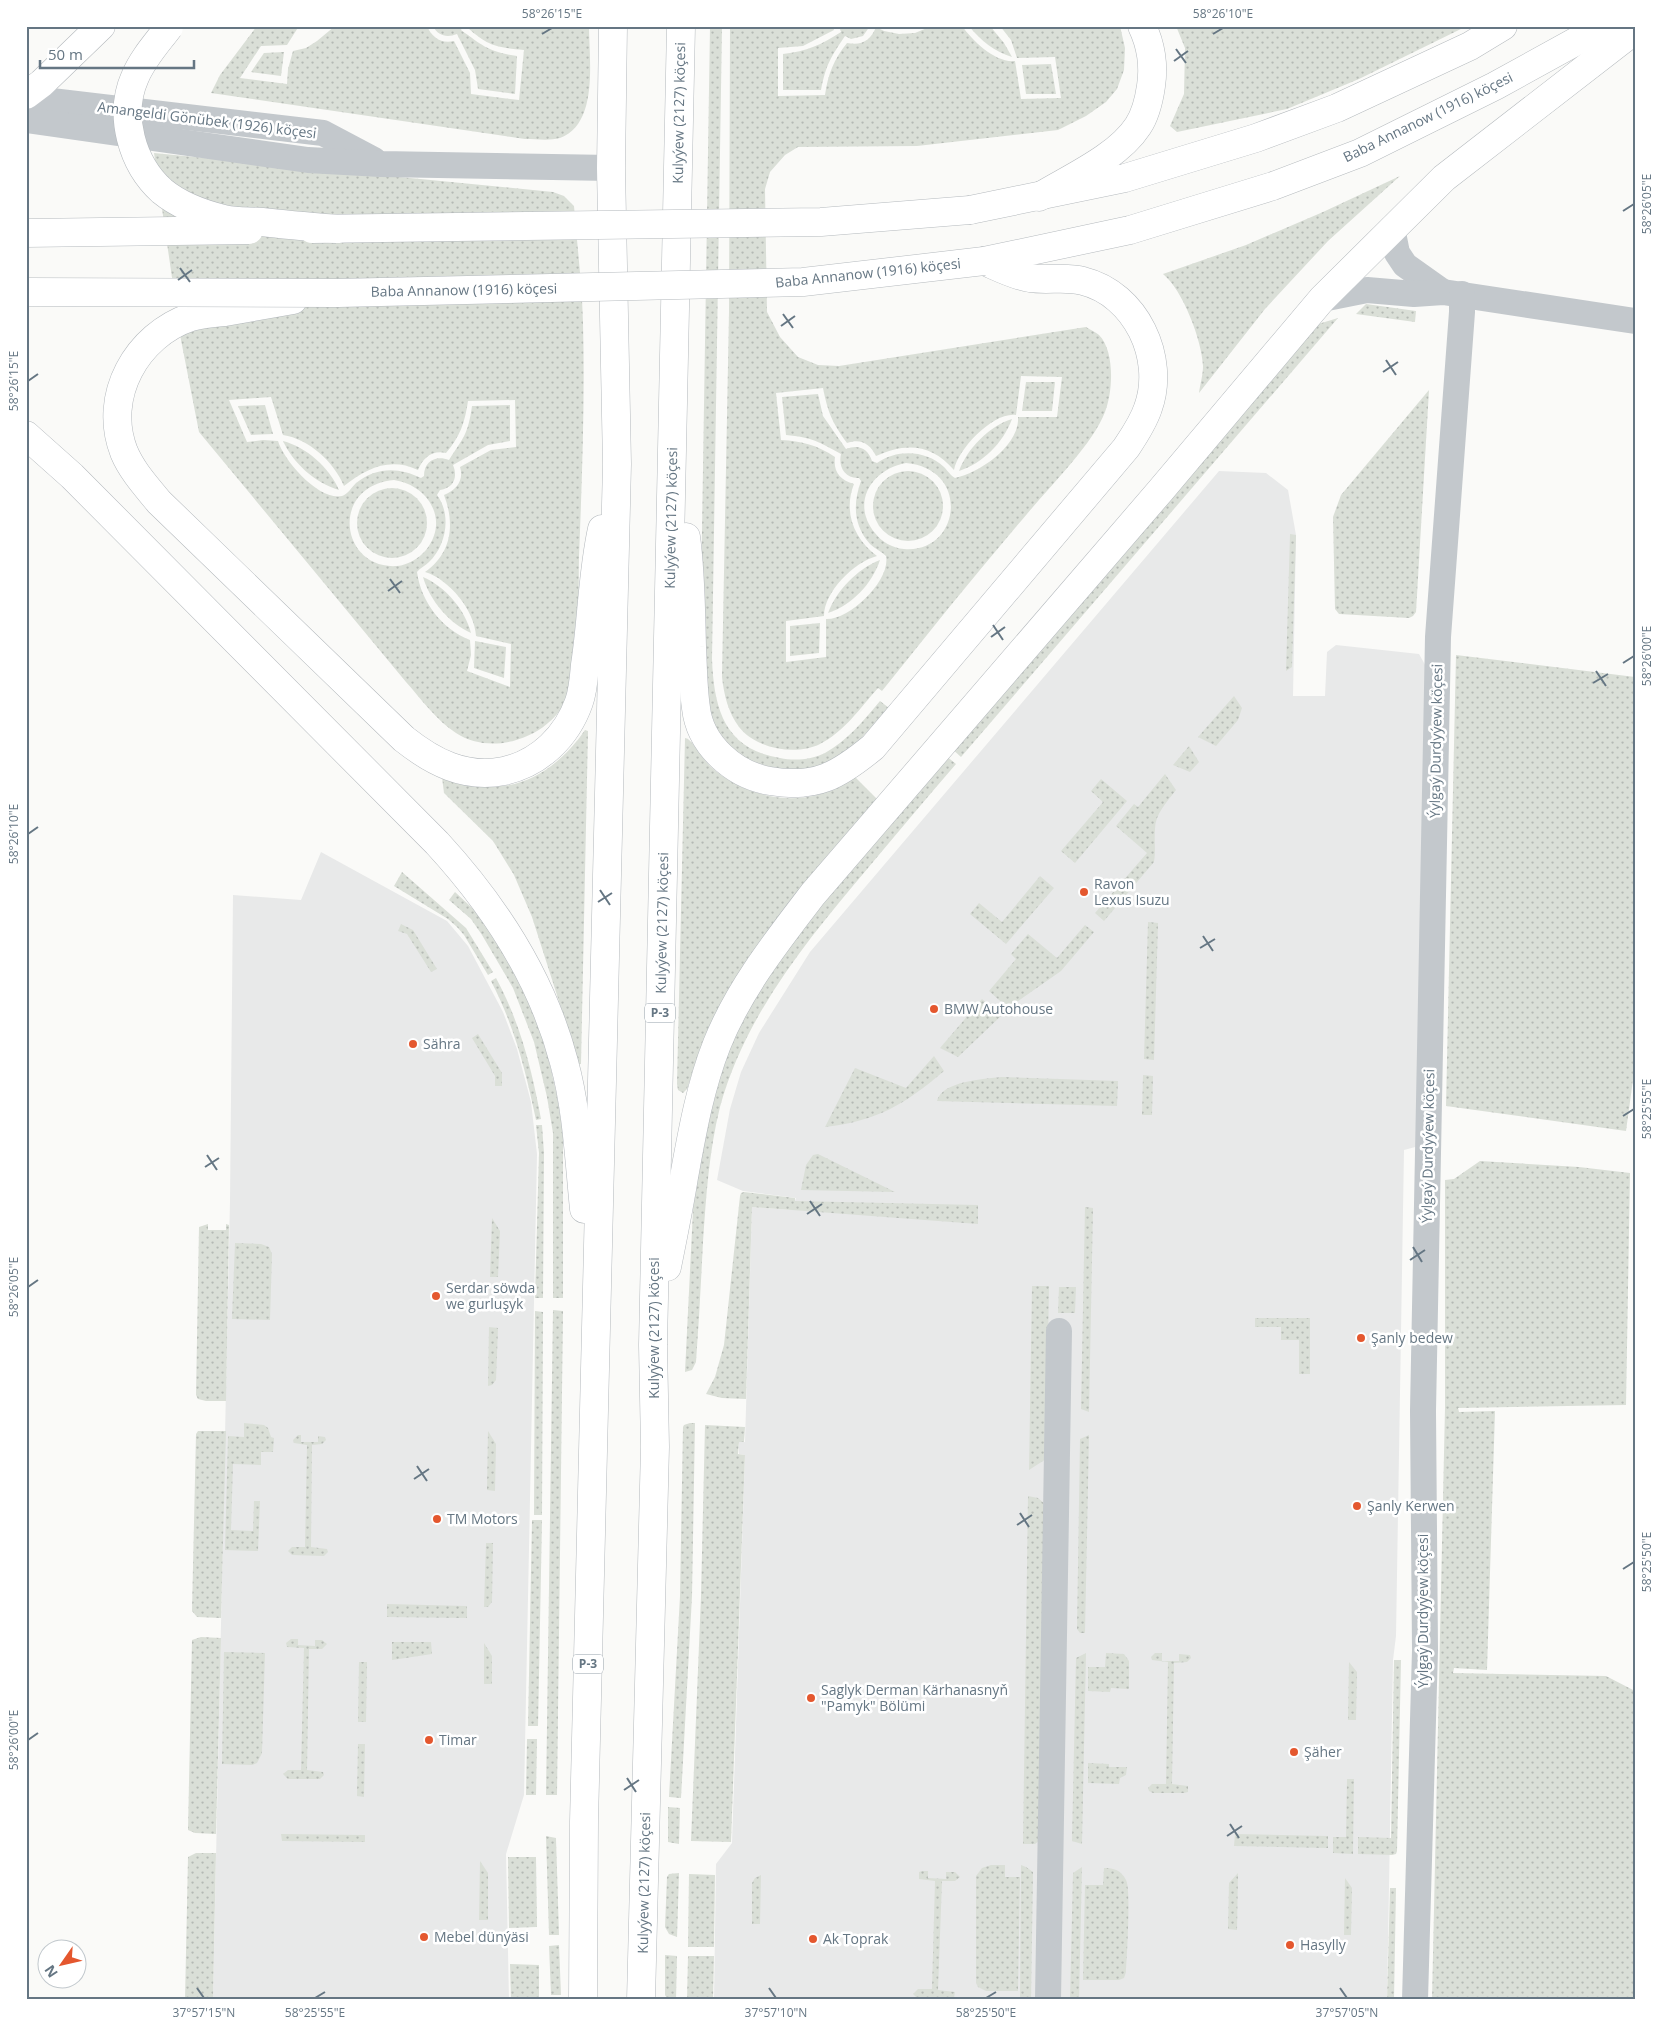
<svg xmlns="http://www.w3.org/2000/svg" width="1661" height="2026" viewBox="0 0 1661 2026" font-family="'Open Sans',sans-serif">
<defs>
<pattern id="grass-dots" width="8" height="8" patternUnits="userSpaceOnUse" patternTransform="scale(1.25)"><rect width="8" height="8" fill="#dadfd7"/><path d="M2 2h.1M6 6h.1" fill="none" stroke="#b4b9b4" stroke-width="1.8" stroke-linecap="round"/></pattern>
</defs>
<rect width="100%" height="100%" fill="#fafaf8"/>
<g fill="#e8e9e9">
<path d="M1219 471 1266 473 1288 490 1296 535 1293 696H1325L1327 652 1336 645 1419 654 1428 670 1419 1146 1404 1150 1396 1636 1393 1660 1387 2000H714L716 1864 732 1843 745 1455 739 1454V1442H745L752 1207 792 1210 796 1198 743 1191 717 1180 730 1109 741 1072 759 1033 810 952Z"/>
<path d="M321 852 447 921 468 946 503 1012 517 1049 531 1102 537 1154 524 1795 506 1854 509 2000H213L230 1201 233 895 301 900Z"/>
</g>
<g fill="url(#grass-dots)" fill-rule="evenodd">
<path d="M257 26H299L287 45 261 46 240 78 287 84 288 69 293 51 306 48 317 41 335 26H382L396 29 427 26C432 38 442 44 454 41L470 73 471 94 519 100 524 50C497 47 489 47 468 28L469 26H589C589 59 599 124 560 138 549 141 536 139 525 139L211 93 220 75Z"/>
<path d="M433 26H463L461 30C483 46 489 52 517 56L515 94 478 89 475 70 457 34C447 38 438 36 433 26Z"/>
<path d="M710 26H722L712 659C714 708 724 749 780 758 794 761 811 760 825 753 847 741 864 720 880 701L889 708 855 745 826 766 802 771 770 769 742 757 723 742 704 701 700 659Z"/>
<path d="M730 26H833L834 30 803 46 778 48V96L825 95C828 74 834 59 847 43 862 46 871 40 876 27L884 31 899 34 915 33 932 26H962C973 41 995 63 1015 61L1021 99 1061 98 1055 57 1017 58 1011 40 1000 26H1120L1125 48 1124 70 1117 89 1106 102 1086 116 1058 130 917 146 798 147 785 155 770 172 765 189 767 312 780 337 798 357 818 365 839 366 1086 327C1090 330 1096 332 1099 335 1115 351 1113 392 1105 412 1093 444 1050 486 1027 514 977 572 930 631 882 691L878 688C861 707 844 732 820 744 796 756 756 749 739 727 728 712 724 695 722 677L729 312ZM1021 376 1062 377 1057 417H1018C1020 445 980 473 955 478 951 476 948 471 944 467 926 450 897 449 877 463L872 461C868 448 858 444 846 449L823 416 818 394 782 397 786 435C812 437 819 442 841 454 838 467 845 479 859 478L861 481C853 503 853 525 870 544 875 549 881 551 886 556 891 580 850 620 826 619V657L786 662V621L824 616C824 592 854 562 877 556 854 539 843 512 854 484 840 480 833 472 835 457 817 445 802 441 781 440L776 393 823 388C828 413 832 422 847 443 861 438 870 444 876 456 906 442 932 444 954 470 958 449 993 412 1016 415ZM906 463C972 469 960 554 904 549 892 548 882 542 875 533 850 503 872 469 906 463Z"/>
<path d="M839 26H870L863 36 851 39 845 36C831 57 826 64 821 90H783V54C807 51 821 45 841 32Z"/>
<path d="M969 26H990L1004 43 1012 57C995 52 980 40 969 26Z"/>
<path d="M1176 26H1467L1359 79 1287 109 1177 132 1170 126 1184 94 1185 48Z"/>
<path d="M284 52 281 76 251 72 264 53Z"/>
<path d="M1051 64 1056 94H1026L1022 65Z"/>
<path d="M154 153 553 192 564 196 574 206C577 244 582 284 583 323 585 401 582 479 579 557 578 599 581 648 570 689 559 734 495 759 456 733 437 721 422 700 406 682L199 432 181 340ZM271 397 283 435C309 439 334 462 344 486 367 468 390 457 418 470 423 458 432 450 446 453 460 437 465 422 468 401L515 400 516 447 491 450 460 467C464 480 457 490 444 495 455 524 452 553 425 572 449 579 475 611 476 636L511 644 510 687 467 671 471 655 470 640C442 629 421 602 417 572 420 568 425 566 429 562 446 546 452 515 437 495L440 490C454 488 458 477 453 465L488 445 510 441V405L472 406C468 435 463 438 449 460 436 455 424 461 424 476L421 478C398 467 377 467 356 483 352 487 347 495 342 496 319 501 284 461 278 441L263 440 247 442 229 400ZM394 480C428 485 450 520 426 550 418 559 408 565 397 566 340 570 329 486 394 480Z"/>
<path d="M1400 176 1328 241 1265 309 1199 393C1200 385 1203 375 1203 366 1202 341 1183 290 1163 274L1246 245 1323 212Z"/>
<path d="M1366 304 1416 311 1415 322 1356 314Z"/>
<path d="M1338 318 961 757 951 748 1315 325Z"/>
<path d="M1026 382H1055L1052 411H1022Z"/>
<path d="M1429 390 1416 612 1413 616 1409 618 1339 614 1335 609 1333 517 1341 495Z"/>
<path d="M265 405 273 434 251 435 238 406Z"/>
<path d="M1012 419C1003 443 983 463 959 471 967 449 989 426 1012 419Z"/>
<path d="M283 441C306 447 329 467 339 490 315 483 293 463 283 441Z"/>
<circle cx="908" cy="506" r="35"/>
<circle cx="392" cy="523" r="35"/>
<path d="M1290 534 1296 535 1292 667 1286 671Z"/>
<path d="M880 560C872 584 852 605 828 613 836 591 857 569 880 560Z"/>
<path d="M423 577C446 587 465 610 471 633 449 623 430 601 423 577Z"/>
<path d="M820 623 819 653 790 656V626Z"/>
<path d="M475 641 506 647 504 678 474 668Z"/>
<path d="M1456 655 1635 677V1065L1626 1131 1446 1106Z"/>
<path d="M1234 696 1242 708 1238 720 1216 746 1198 737Z"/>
<path d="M585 730 588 731 581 1064H579L532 917 514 875 493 841 444 793 442 777C457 780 473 784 488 786 528 790 564 761 585 730Z"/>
<path d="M685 738 688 739C697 747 702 758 710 766 737 791 780 805 817 795 831 791 843 783 855 777L878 800 722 1004 700 1050 687 1089 683 1093 678 1090 677 1084Z"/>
<path d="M1189 746 1199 762 1190 772 1173 765Z"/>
<path d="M945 755 956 764C926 799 897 833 868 868 808 939 745 1015 720 1107 709 1151 706 1196 703 1242 701 1282 699 1322 696 1362L692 1370 685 1372 695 1170 719 1067 758 990 789 944Z"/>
<path d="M1165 774 1176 790C1167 802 1155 814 1155 829 1154 841 1156 851 1154 862L1104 921 1095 913 1147 853 1116 826 1134 804 1138 807Z"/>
<path d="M1101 779 1127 801 1075 863 1061 851 1103 802 1091 791Z"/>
<path d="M402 872 466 928 493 972 488 975 464 935 457 927 448 919 394 886Z"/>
<path d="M1040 876 1054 888 1006 944 970 914 979 903 1002 922Z"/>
<path d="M455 892 484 919 522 984 544 1039 557 1096 563 1132V1298H553V1133L547 1097 534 1042 513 988 482 935 471 919 449 900Z"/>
<path d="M1148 922 1158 923 1154 1060 1144 1059Z"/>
<path d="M401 924 413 930 437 969 431 972 407 934 398 931Z"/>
<path d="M1085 925 1094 932 1061 971 1008 1008 989 991 1016 959 1011 954 1028 934 1057 958Z"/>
<path d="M496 978C520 1022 532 1070 541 1119L536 1120C526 1071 514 1025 491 981Z"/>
<path d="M982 999 1001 1016 958 1057 940 1048Z"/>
<path d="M478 1034 502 1073V1086H495V1076L472 1038Z"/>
<path d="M934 1056 944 1071C905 1104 878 1121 825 1127L855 1068 906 1088Z"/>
<path d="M1143 1075 1153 1076 1152 1115H1142Z"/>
<path d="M1001 1077 1118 1081 1117 1106 937 1101C942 1081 984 1079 1001 1077Z"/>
<path d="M536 1125H542L544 1153 543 1298H535L539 1153Z"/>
<path d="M818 1154 893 1191 895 1192 801 1190 806 1165 813 1155Z"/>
<path d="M1480 1161 1579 1167 1630 1173 1626 1405 1458 1408 1459 1412 1495 1411 1487 1670 1454 1668 1453 1673 1606 1676 1635 1691V2000H1432L1445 1408V1180L1454 1179Z"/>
<path d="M744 1192 795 1198V1201L978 1205V1224L752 1207 746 1399 722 1398 706 1394 715 1377 724 1345 740 1196 741 1193Z"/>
<path d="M1085 1207 1093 1208 1089 1412 1081 1409Z"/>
<path d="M492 1218 500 1231 498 1277H490Z"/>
<path d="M208 1224V1230H226V1224L229 1225 226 1401H206L198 1399 196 1395 199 1227Z"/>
<path d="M235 1243 261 1244 269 1247 272 1254 270 1320 232 1319Z"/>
<path d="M1032 1286H1049L1046 1459 1029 1470Z"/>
<path d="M1059 1287H1076L1075 1313H1058Z"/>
<path d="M553 1310 563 1311 557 1795H546Z"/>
<path d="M535 1311 543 1312 542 1515H534Z"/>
<path d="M1255 1318H1310V1374H1299V1340H1281V1327H1255Z"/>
<path d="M489 1327 498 1328 496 1380 492 1385 488 1386Z"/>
<path d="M244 1423 264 1425 268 1428 271 1437 274 1438 273 1452H261V1465L233 1464 231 1530 253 1531 254 1501H260L258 1551 225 1550 228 1436 244 1437Z"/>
<path d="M690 1423H695L692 1596 681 1798 669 1797 680 1596 683 1427 684 1425Z"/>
<path d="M705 1425 745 1427 744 1442H739L738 1454 745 1455 731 1842 691 1841 701 1596Z"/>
<path d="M198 1431H226L221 1618 197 1617 192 1611 196 1434Z"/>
<path d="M488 1431 496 1444 495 1491 487 1490Z"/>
<path d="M298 1435H301V1442H318V1436L325 1437 326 1440 322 1444 312 1445 311 1547 327 1549 328 1552 324 1556 292 1555 288 1551 292 1547H305L307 1445 294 1443 293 1440Z"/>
<path d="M1089 1435 1085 1633H1080L1077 1629 1080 1439Z"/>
<path d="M1028 1496 1038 1498 1046 1505 1039 1841 1035 1844H1023Z"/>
<path d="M532 1520H542L538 1726H528Z"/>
<path d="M486 1543H493L492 1602 488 1607H484Z"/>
<path d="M387 1604 467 1606V1618L387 1617Z"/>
<path d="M201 1637 221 1638 216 1834 195 1833 188 1830 192 1640Z"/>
<path d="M291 1639H298V1645L315 1646V1640H322L327 1644 322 1649H309L307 1770 323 1772 324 1775 320 1779H288L283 1774 288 1770H301L304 1648 287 1647 286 1643Z"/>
<path d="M392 1642H431L432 1654 392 1660Z"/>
<path d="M484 1643 492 1656V1684H484Z"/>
<path d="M224 1652 265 1653 262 1753 257 1763 252 1765 222 1764Z"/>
<path d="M1086 1653 1082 1844 1072 1841 1076 1658Z"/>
<path d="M1106 1653 1124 1654 1129 1661V1689L1111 1688 1110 1692 1088 1691V1667H1105Z"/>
<path d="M1155 1653H1162V1661H1179V1654L1190 1655 1191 1658 1187 1662 1174 1663 1172 1784 1188 1786V1792L1184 1793H1153L1149 1791 1148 1788 1152 1784H1166L1168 1662 1152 1660 1151 1657Z"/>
<path d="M1394 1660H1401L1397 1851 1396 1854 1392 1855 1358 1854V1837L1391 1838Z"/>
<path d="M359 1662H367L366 1722H358Z"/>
<path d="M1349 1662 1357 1672 1356 1720H1348Z"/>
<path d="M527 1739H537L536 1795H526Z"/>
<path d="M358 1744H365L364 1797 357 1796Z"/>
<path d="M1088 1763 1109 1764V1767H1127L1126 1775 1120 1778 1119 1784 1088 1783Z"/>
<path d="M1347 1779H1354L1353 1854 1333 1853V1837H1346Z"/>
<path d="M668 1807 680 1808 679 1844 668 1842Z"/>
<path d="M281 1834 365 1835V1842L282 1841Z"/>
<path d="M1235 1834 1328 1836V1848L1234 1846Z"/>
<path d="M546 1836 556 1838 559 1935H549Z"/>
<path d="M196 1853H216L213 2000H185L188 1857Z"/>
<path d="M508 1857H536L537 1927 509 1928Z"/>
<path d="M480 1861 488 1873V1920H479Z"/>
<path d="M991 1865H1005V1877H1020L1018 1991H986L978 1987 976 1983V1876L982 1868Z"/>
<path d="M1021 1865 1026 1867 1033 1872 1031 2000H1020Z"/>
<path d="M1082 1867 1079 2000H1070L1073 1873Z"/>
<path d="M1104 1868C1114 1868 1121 1870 1126 1880 1131 1888 1127 1957 1126 1972L1124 1978 1119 1980H1083L1085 1885H1103Z"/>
<path d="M922 1871H928V1878L946 1879V1872H955L960 1877 955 1881H942L938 1990 955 1992 954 1998 951 1999 917 1998 913 1994 918 1989H932L935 1881 919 1879V1872Z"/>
<path d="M679 1873 677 1937 669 1934 665 1927 667 1877 669 1874Z"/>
<path d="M1238 1873 1237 1930 1228 1929 1229 1883Z"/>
<path d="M689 1874 715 1875 714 1947H688Z"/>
<path d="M761 1875 760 1924H752V1883L755 1878Z"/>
<path d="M1345 1878 1352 1888 1351 1935H1344Z"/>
<path d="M1390 1888H1396L1394 2000H1387Z"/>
<path d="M559 1945 561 1995H551L549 1946Z"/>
<path d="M665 1955 677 1956 676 2000H668L665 1995Z"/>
<path d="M688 1956H714L713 2000H687Z"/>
<path d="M510 1964 539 1965V2000H511Z"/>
</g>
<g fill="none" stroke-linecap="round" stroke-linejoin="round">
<g stroke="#b5babe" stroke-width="29">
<g id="major">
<path d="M970 210 1125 178 1256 138 1337 108 1470 46 1503 26"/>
<path d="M984 261 1130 230 1273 186 1360 153 1495 86 1604 26"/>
</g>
</g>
<g stroke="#b4b9bd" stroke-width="29">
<g id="highway">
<path d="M26 95 42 83 101 26"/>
<path d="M1039 197C1070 178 1118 157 1138 126 1146 114 1149 100 1151 86 1154 66 1151 45 1142 26"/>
<path d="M293 300C271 304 248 308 225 312 214 313 202 314 191 317 137 335 102 396 124 452 132 471 146 486 159 502L404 739C433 762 465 779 504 771 540 763 567 736 579 702 583 691 584 677 585 665 592 620 592 574 602 529"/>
<path d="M26 435 72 476 437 843C495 906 542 978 564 1062 577 1109 579 1160 584 1209"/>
<path d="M686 537C691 573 691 611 692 647 693 667 693 688 696 708 700 745 734 775 770 781 816 789 839 775 873 747L1126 448C1134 436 1143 423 1148 408 1166 358 1136 294 1083 281 1065 276 1048 281 1030 278 1015 276 998 267 984 261"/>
<path d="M667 1267C673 1237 679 1208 684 1177 692 1133 700 1087 717 1044 739 989 777 941 813 894L1161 490 1322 299 1444 178 1635 30"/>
<path d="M583 2000 584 1822 617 464 611 168 613 26"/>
<path d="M641 2000 655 1447 653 1345 681 26"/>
</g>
</g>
<g stroke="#c3c8cc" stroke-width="26">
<path d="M26 98 323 133 374 160"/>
<path d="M26 120 308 160 381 164 611 168"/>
<path d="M1392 228 1397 253 1405 265 1443 292"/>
<path d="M1322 299 1367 290 1414 294 1443 292 1635 321"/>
<path d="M1048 2000 1059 1331"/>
<path d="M1415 2000 1425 1650 1423 1411 1438 637 1462 312V294"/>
</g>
<use href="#major" stroke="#fff" stroke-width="28"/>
<use href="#highway" stroke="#fff" stroke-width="28"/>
<g stroke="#b5babe" stroke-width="29" stroke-linecap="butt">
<g id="major-bridge">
<path d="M312 229 821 222 970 210"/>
<path d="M26 233 249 230"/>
<path d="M26 292 338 293 803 282 984 261"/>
</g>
</g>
<g stroke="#b4b9bd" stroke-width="29" stroke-linecap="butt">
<path id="highway-bridge" d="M169 27C157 43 143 58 135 77 118 115 132 164 162 191 179 205 203 214 224 219 236 222 250 221 262 222 287 225 312 227 337 229"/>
</g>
<use href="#major-bridge" stroke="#fff" stroke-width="28"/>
<use href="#highway-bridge" stroke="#fff" stroke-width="28"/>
</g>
<path fill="none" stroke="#657683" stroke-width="2" d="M542 34 552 28M1213 34 1223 28M1176 49 1186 63M1174 61 1188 51M1623 211 1634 204M180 268 190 282M178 280 192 270M783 314 793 328M781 326 795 316M1386 360 1396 375M1383 372 1398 362M28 381 38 374M390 579 400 593M388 591 402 581M993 625 1003 640M991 637 1005 627M1623 663 1634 656M1596 671 1606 686M1593 683 1608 674M28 834 38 827M600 890 610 905M598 902 612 893M1203 936 1213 951M1200 948 1215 939M1623 1116 1634 1109M207 1155 217 1170M205 1167 219 1158M810 1201 820 1216M807 1214 822 1204M1413 1247 1422 1262M1410 1260 1425 1250M28 1287 38 1280M417 1466 427 1481M414 1479 429 1469M1020 1513 1029 1527M1017 1525 1032 1515M1623 1569 1634 1562M28 1740 38 1733M627 1778 636 1792M624 1790 639 1780M1230 1824 1239 1838M1227 1836 1242 1826M197 1988 204 1998M769 1988 776 1998M1340 1988 1347 1998M315 1998 325 1992M986 1998 996 1992"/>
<g fill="#e4572e" stroke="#fff" stroke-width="2">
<circle cx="1084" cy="892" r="5"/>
<circle cx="934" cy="1009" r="5"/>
<circle cx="413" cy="1044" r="5"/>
<circle cx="436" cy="1296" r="5"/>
<circle cx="1361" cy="1338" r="5"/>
<circle cx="1357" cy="1506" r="5"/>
<circle cx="437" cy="1519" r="5"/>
<circle cx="811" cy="1698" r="5"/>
<circle cx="429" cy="1740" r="5"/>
<circle cx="1294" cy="1752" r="5"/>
<circle cx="424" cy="1937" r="5"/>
<circle cx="813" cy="1939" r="5"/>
<circle cx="1290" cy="1945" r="5"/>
</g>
<g text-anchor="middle" stroke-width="5" stroke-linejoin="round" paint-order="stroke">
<g fill="#fff" stroke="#939fa8" stroke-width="1">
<rect x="645" y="1003.5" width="30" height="19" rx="4"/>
<rect x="573" y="1654.5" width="30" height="19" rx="4"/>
</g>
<g font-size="12" font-weight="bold" fill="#657683">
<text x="660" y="1017">P-3</text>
<text x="588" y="1668">P-3</text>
</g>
<g font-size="14" fill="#657683" stroke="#fff">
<text transform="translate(679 113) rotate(-89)" y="5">Kulyýew (2127) köçesi</text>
<text transform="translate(1428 117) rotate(-26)" y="5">Baba Annanow (1916) köçesi</text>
<text transform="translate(207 120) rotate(7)" y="5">Amangeldi Gönübek (1926) köçesi</text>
<text transform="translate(868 273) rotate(-6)" y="5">Baba Annanow (1916) köçesi</text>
<text transform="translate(464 290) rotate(-1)" y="5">Baba Annanow (1916) köçesi</text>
<text transform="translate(671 518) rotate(-89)" y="5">Kulyýew (2127) köçesi</text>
<text transform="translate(1436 741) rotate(-89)" y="5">Ýylgaý Durdyýew köçesi</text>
<text transform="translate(662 923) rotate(-89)" y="5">Kulyýew (2127) köçesi</text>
<text transform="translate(1428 1146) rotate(-89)" y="5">Ýylgaý Durdyýew köçesi</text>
<text transform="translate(654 1328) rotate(-90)" y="5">Kulyýew (2127) köçesi</text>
<text transform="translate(1423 1611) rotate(-90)" y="5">Ýylgaý Durdyýew köçesi</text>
<text transform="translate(644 1883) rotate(-89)" y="5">Kulyýew (2127) köçesi</text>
</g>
<g font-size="14" fill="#657683" stroke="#fff" text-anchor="start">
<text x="1094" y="889">Ravon<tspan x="1094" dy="16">Lexus Isuzu</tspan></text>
<text x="944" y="1014">BMW Autohouse</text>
<text x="423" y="1049">Sähra</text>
<text x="446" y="1293">Serdar söwda<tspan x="446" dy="16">we gurluşyk</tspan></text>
<text x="1371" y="1343">Şanly bedew</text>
<text x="1367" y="1511">Şanly Kerwen</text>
<text x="447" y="1524">TM Motors</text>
<text x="821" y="1695">Saglyk Derman Kärhanasnyň<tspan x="821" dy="16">"Pamyk" Bölümi</tspan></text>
<text x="439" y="1745">Timar</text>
<text x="1304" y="1757">Şäher</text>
<text x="434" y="1942">Mebel dünýäsi</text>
<text x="823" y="1944">Ak Toprak</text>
<text x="1300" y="1950">Hasylly</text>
</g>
</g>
<rect width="1661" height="2026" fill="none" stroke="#ffffff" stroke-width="55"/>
<g transform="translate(62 1964) rotate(236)"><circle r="24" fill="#ffffff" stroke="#c1c8cd"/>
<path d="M0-4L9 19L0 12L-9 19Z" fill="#e4572e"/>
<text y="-8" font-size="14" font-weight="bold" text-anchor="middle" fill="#657683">N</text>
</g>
<path d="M40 60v8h154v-8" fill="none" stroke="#657683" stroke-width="2.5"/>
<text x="48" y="60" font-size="15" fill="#657683" stroke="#ffffff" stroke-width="4" paint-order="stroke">50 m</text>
<rect x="28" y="28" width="1606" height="1970" fill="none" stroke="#657683" stroke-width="2"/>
<g font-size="12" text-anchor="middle" fill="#657683">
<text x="552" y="18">58°26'15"E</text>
<text x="1223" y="18">58°26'10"E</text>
<text transform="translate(1647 204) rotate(-90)" y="4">58°26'05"E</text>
<text transform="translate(14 381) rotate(-90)" y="4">58°26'15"E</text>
<text transform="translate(1647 656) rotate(-90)" y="4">58°26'00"E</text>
<text transform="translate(14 834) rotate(-90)" y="4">58°26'10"E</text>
<text transform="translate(1647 1109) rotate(-90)" y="4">58°25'55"E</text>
<text transform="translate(14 1287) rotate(-90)" y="4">58°26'05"E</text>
<text transform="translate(1647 1562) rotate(-90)" y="4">58°25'50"E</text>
<text transform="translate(14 1740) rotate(-90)" y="4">58°26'00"E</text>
<text x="204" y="2017">37°57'15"N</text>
<text x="315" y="2017">58°25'55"E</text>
<text x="776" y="2017">37°57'10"N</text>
<text x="986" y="2017">58°25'50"E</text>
<text x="1347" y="2017">37°57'05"N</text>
</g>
</svg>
